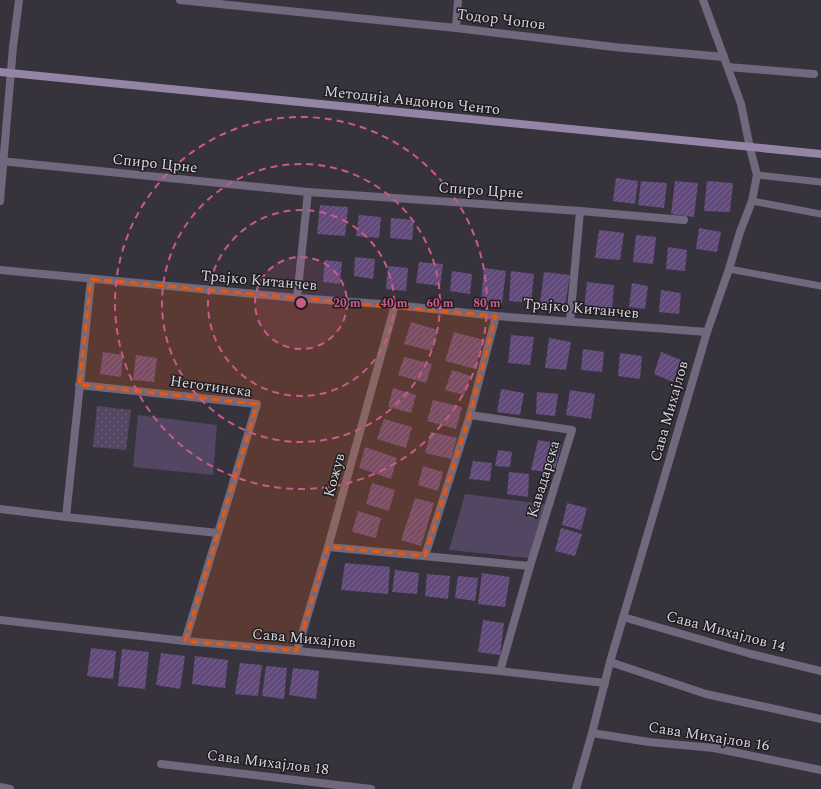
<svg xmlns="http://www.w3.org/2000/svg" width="821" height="789" viewBox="0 0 821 789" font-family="Spectral,serif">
<defs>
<pattern id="park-dots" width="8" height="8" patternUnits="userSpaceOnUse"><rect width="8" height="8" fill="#534662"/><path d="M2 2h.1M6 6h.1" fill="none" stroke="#6b6078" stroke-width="1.8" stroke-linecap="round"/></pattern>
<pattern id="building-hatch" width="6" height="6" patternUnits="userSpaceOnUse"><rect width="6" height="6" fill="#624b7a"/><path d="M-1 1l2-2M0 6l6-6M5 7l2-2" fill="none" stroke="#78648c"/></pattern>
</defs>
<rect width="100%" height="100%" fill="#37333d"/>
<path fill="url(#park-dots)" d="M97 406 131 410 126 450 93 447Z"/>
<g fill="#534662">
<path d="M138 415 217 425 213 475 133 467Z"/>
<path d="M465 494 545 504 529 558 449 550Z"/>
</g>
<g fill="url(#building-hatch)">
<path d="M616 178 638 181 635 204 613 201Z"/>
<path d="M641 181 667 183 664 208 638 205Z"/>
<path d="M675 181 698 183 694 217 671 214Z"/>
<path d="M707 181 733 183 730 212 704 211Z"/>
<path d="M320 205 348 207 345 236 317 234Z"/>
<path d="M359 215 381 217 379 238 356 236Z"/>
<path d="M391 218 414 220 412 240 390 238Z"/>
<path d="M699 228 721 232 717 252 696 249Z"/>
<path d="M599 230 624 233 620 260 595 258Z"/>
<path d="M636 235 656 237 653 264 633 262Z"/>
<path d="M668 247 687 250 685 271 666 269Z"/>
<path d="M355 257 375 259 373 279 354 276Z"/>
<path d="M325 260 342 262 340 284 323 282Z"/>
<path d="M419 262 443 264 440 286 416 283Z"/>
<path d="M388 266 408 268 406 291 386 289Z"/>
<path d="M484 268 506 271 502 303 481 301Z"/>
<path d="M452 271 472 274 470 294 450 291Z"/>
<path d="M511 271 534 274 531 303 509 301Z"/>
<path d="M544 272 570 275 565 306 540 303Z"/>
<path d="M587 282 614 285 612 310 584 308Z"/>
<path d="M632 283 648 286 645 309 629 307Z"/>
<path d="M661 290 681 293 679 314 659 312Z"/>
<path d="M411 322 438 330 432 351 404 344Z"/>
<path d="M454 332 484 340 475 369 445 361Z"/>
<path d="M511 335 534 337 530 365 508 363Z"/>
<path d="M549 338 571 342 566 370 545 368Z"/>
<path d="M583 349 604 352 602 372 581 370Z"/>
<path d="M103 352 123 355 121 377 100 374Z"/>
<path d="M661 352 681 360 673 382 654 374Z"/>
<path d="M620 353 642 356 640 379 618 376Z"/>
<path d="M136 355 157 358 154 382 133 380Z"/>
<path d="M404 357 432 364 426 383 398 375Z"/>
<path d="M452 370 471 376 464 395 445 390Z"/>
<path d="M393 388 416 395 411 413 388 407Z"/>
<path d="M501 389 524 393 520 415 497 412Z"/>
<path d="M570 390 595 394 591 419 566 415Z"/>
<path d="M537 392 558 394 555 416 536 414Z"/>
<path d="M433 400 462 407 456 429 427 421Z"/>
<path d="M384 419 412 427 406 448 377 439Z"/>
<path d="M431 432 457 438 451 459 425 453Z"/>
<path d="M538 440 561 444 554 473 531 470Z"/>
<path d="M365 447 397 458 391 479 359 468Z"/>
<path d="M498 450 512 452 510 467 495 466Z"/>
<path d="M473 461 492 463 490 481 469 479Z"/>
<path d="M423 466 443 472 438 491 418 485Z"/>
<path d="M509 472 529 474 528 497 507 494Z"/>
<path d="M372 483 395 490 389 511 366 504Z"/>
<path d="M415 498 434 503 421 546 401 540Z"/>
<path d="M567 503 587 508 581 530 562 525Z"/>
<path d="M358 511 381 518 376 538 352 532Z"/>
<path d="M561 528 582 534 575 556 555 551Z"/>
<path d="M345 563 390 567 388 594 341 590Z"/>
<path d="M395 570 419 573 417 594 392 592Z"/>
<path d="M482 573 510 577 505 607 478 604Z"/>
<path d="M427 574 450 576 448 599 425 596Z"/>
<path d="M458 576 478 578 475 601 455 598Z"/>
<path d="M483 620 504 623 500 655 478 652Z"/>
<path d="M91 648 116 651 113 679 87 676Z"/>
<path d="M122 649 149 652 145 689 118 686Z"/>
<path d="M161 653 185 656 180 689 156 685Z"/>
<path d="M195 656 228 660 225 688 192 684Z"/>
<path d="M240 663 262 665 258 696 235 694Z"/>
<path d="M266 666 287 668 284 699 262 696Z"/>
<path d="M293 668 319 671 316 699 289 695Z"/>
</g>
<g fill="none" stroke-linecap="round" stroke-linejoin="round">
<g stroke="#72687d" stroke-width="7">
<path d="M757 175 821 182"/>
<path d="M752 201 821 214"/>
<path d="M729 269 821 286"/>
</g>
<g stroke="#72687d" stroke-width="8">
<path d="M180 0 456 28 614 47 724 57"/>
<path d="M456 28 458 0"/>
<path d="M728 67 814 74"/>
<path d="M0 161 308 192 580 211 684 220"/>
<path d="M0 201 13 47 19 0"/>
<path d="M0 270 297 298 395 305 496 316 707 332"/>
<path d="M91 279 66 517 218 533 185 641"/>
<path d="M297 298 308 192"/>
<path d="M570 321 580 211"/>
<path d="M79 385 257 404 218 533"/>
<path d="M470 415 572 430 530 566 500 671"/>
<path d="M0 509 66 517"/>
<path d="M328 547 530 566"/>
<path d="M425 556 470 415 496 316"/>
<path d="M623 617 751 654 821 671"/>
<path d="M0 620 185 641 297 651 500 671 605 683"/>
<path d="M297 651 328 547 395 305"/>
<path d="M610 662 706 694 821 719"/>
<path d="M592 733 649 742 714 748 821 770"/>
<path d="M161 764 371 789"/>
<path d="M0 787 10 789"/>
<path d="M576 789 592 733 610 662 707 332 729 269 740 232 752 201 757 175 750 148 741 104 703 0"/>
</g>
<path stroke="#9484a6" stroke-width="8" d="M0 72 821 154"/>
</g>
<path fill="#e8590c" fill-opacity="0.2" stroke="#e8590c" stroke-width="3" stroke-dasharray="8 5" stroke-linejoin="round" d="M91 279 496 316 470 415 425 556 328 547 297 651 185 641 257 404 79 385Z"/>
<circle cx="301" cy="303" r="46" fill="#ca5a88" fill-opacity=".12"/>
<g fill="none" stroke="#ca5a88" stroke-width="2" stroke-dasharray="7 5">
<circle cx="301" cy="303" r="46"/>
<circle cx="301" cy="303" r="93"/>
<circle cx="301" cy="303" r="139"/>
<circle cx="301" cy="303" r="186"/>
</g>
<g text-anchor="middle" stroke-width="3" stroke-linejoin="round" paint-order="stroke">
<g font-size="15" fill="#d8d6dc" stroke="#1e1c20">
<text transform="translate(501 19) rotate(7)" y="5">Тодор Чопов</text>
<text transform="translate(412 100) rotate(6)" y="5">Методија Андонов Ченто</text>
<text transform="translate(155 163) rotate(6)" y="5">Спиро Црне</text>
<text transform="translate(481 190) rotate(4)" y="5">Спиро Црне</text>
<text transform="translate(259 280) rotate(5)" y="5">Трајко Китанчев</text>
<text transform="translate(581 308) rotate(5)" y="5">Трајко Китанчев</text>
<text transform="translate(211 386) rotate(8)" y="5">Неготинска</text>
<text transform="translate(669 411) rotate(-74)" y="5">Сава Михајлов</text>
<text transform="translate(334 475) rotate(-75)" y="5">Кожув</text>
<text transform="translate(543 479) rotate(-73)" y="5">Кавадарска</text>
<text transform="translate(726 631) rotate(15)" y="5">Сава Михајлов 14</text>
<text transform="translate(304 638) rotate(5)" y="5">Сава Михајлов</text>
<text transform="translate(709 736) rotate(9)" y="5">Сава Михајлов 16</text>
<text transform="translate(268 762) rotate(7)" y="5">Сава Михајлов 18</text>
</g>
</g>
<circle cx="301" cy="303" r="6" fill="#ca5a88" stroke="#1e1c20" stroke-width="2"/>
<g font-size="12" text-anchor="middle" font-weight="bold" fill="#ca5a88" stroke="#1e1c20" stroke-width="3" stroke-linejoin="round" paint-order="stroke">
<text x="347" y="307">20 m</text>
<text x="394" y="307">40 m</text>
<text x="440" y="307">60 m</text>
<text x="487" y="307">80 m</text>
</g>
</svg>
